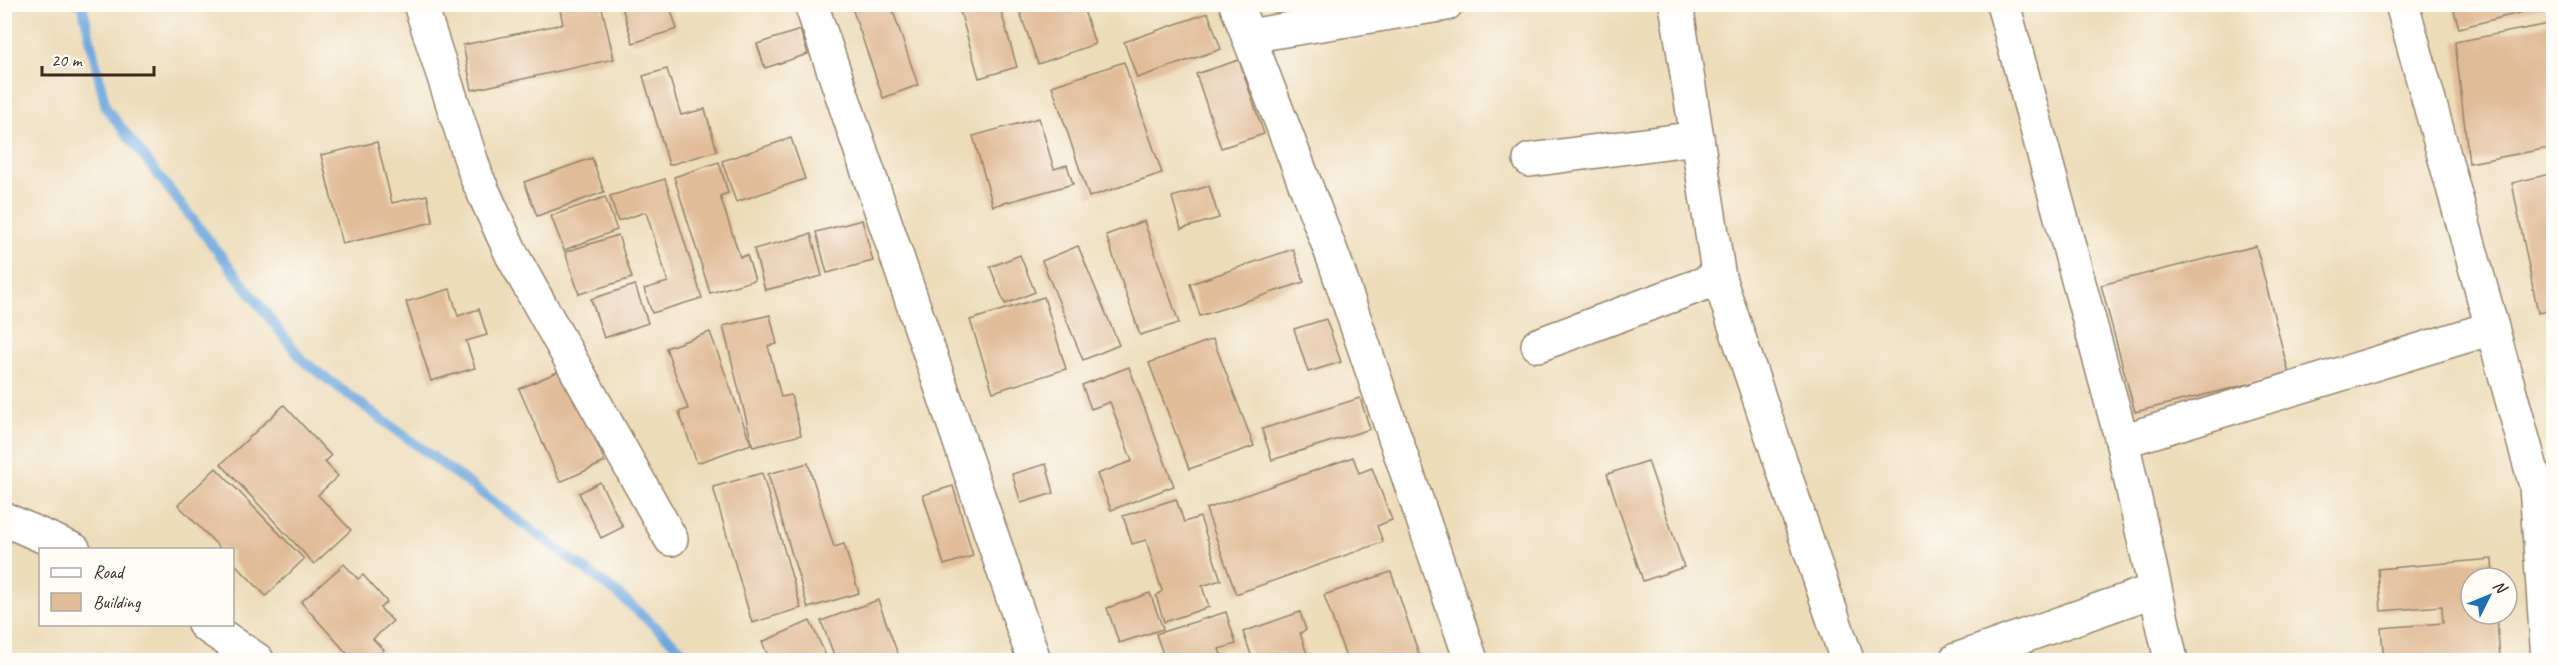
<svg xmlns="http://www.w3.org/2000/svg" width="2558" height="665" viewBox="0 0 2558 665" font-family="Caveat,sans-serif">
<rect width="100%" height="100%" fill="#fdfcf7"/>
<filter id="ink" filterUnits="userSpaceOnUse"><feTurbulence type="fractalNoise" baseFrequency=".0167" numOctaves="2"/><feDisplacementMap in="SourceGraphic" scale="12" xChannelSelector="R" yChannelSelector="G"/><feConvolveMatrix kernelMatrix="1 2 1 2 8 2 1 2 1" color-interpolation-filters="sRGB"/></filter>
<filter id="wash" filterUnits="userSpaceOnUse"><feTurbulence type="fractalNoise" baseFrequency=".008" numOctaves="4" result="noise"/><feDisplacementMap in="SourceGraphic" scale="24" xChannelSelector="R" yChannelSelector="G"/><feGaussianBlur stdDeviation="1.35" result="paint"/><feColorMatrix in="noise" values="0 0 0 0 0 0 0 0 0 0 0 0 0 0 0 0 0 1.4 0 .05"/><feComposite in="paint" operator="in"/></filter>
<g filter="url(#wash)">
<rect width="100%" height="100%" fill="#eddcb9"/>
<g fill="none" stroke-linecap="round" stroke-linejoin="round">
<path stroke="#6da7dd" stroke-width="10" d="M82 4 106 108 303 361 617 593 693 660"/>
</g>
<g id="blocks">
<g fill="#e1bc98">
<path d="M561 4H601L614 59 472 90 463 45 563 24 559 5Z"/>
<path d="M621 4H669L677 29 633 43Z"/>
<path d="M958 4H999L1017 67 979 78Z"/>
<path d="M1017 4H1066L1068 11 1083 7 1095 44 1038 64Z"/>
<path d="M2452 4H2551V5L2459 28Z"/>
<path d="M851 5H891L918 85 883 98Z"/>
<path d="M1208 13 1221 49 1137 78 1124 42Z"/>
<path d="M2554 23V147L2469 163 2455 42Z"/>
<path d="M800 30 808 54 765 68 757 44Z"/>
<path d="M1239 60 1264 134 1221 148 1196 74Z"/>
<path d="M1124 62 1162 173 1089 197 1052 86Z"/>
<path d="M667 69 681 115 705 109 717 151 669 165 643 76Z"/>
<path d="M1039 118 1054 169 1067 165 1073 184 993 206 973 136Z"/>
<path d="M791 138 805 179 736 202 722 161Z"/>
<path d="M377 142 392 203 427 195 433 222 342 244 321 155Z"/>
<path d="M592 158 604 192 537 216 524 182Z"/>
<path d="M719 162 728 193 720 196 740 257 747 255 755 280 710 293 674 177Z"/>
<path d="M2554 173V310L2538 313 2512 183Z"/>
<path d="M665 179 702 298 652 313 644 289 668 282 646 212 618 221 610 196Z"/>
<path d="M1209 186 1219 218 1181 229 1172 197Z"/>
<path d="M605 197 617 230 564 250 551 216Z"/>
<path d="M862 220 873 261 827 273 816 232Z"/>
<path d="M1144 221 1179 323 1140 335 1106 235Z"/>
<path d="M811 234 822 276 765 290 754 249Z"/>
<path d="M618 235 632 278 579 294 565 252Z"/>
<path d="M1078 246 1119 345 1083 360 1042 261Z"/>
<path d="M2256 246 2289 374 2135 412 2101 285Z"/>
<path d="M1293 249 1304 282 1200 316 1190 284Z"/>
<path d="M1020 255 1035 292 1005 304 990 267Z"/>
<path d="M635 285 648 323 604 338 591 299Z"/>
<path d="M450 289 458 316 479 309 487 335 466 341 475 368 431 381 406 302Z"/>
<path d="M1044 297 1066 369 993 392 970 320Z"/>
<path d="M770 315 777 344 768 346 781 397 791 395 801 435 753 447 723 326Z"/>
<path d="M1326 319 1341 362 1308 372 1294 329Z"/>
<path d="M710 332 751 444 697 463 679 412 688 409 666 348Z"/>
<path d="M1213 339 1254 446 1189 469 1149 363Z"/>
<path d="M1129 367 1174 486 1111 510 1097 474 1132 461 1110 402 1091 409 1082 385Z"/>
<path d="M564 369 605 462 560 482 519 389Z"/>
<path d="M1360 398 1370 429 1272 460 1262 429Z"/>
<path d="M284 405 331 456 325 462 338 476 318 495 351 530 314 564 221 464Z"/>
<path d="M1353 457 1359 473 1372 468 1392 520 1377 526 1383 542 1236 594 1206 509Z"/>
<path d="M1648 461 1684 567 1643 581 1607 474Z"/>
<path d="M808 463 834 547 844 544 859 593 808 608 768 474Z"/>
<path d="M1046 464 1054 493 1021 503 1012 474Z"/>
<path d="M216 468 304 559 266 596 232 561V550H222L178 505Z"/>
<path d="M762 473 801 608 752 623 713 487Z"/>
<path d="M600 482 623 527 601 538 579 493Z"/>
<path d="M953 486 973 556 944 565 923 495Z"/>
<path d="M1176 499 1184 522 1200 517 1221 580 1202 586 1209 607 1164 622 1156 596 1162 591 1146 540 1132 544 1123 516Z"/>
<path d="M2492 559 2493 578H2471V614H2496L2500 656 2441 660H2384L2381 628 2443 623 2442 606 2381 611 2378 569Z"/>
<path d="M344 564 358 579 363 575 387 602 380 608 393 621 373 639 384 650 373 660H353L301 602Z"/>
<path d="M1391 572 1421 660H1347L1324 595Z"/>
<path d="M1150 593 1163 629 1119 643 1107 608Z"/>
<path d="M878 600 900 660H836L821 621Z"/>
<path d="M1226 612 1236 644 1219 649 1223 660H1165L1156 634Z"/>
<path d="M1300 612 1306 630 1300 633 1309 660H1253L1243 632Z"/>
<path d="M810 621 828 660H770L762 642Z"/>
</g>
</g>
</g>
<g filter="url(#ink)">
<use href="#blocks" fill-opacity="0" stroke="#94836c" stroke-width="1.5"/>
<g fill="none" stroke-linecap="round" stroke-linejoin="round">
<g stroke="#94836c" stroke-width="36">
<g id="minor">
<path d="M420 4 477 178 512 255 671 539"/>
<path d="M811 4 1034 660"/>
<path d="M1236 4 1335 262 1471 660"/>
<path d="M1676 4 1719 278 1847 660"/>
<path d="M2003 4 2122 441 2171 660"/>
<path d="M2402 4 2536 486 2548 660"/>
<path d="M1248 36 1446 4"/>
<path d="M1530 160 1697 138"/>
<path d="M1538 345 1719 278"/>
<path d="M2122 441 2492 328"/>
<path d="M4 519 74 550"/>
<path d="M204 624 257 660"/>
<path d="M1956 660 2155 590"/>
</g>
</g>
<use href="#minor" stroke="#fff" stroke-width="33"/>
</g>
</g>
<rect width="2558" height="665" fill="none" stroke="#fdfcf7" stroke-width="24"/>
<rect x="39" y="548" width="195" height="78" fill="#fdfcf7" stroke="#afa8a0" stroke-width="1.5"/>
<rect x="51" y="568" width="30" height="9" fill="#ffffff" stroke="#afa8a0" stroke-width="1.5"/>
<text x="93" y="578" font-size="18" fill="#3b2a1e">Road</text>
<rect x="51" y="593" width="30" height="18" fill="#e1bc98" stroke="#afa8a0" stroke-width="1.5"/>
<text x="93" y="608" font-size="18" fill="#3b2a1e">Building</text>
<g transform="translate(2489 596) rotate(47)"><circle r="28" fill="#fdfcf7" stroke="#afa8a0" stroke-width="1.5"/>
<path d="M0-4.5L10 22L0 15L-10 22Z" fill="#1f6fb2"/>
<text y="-9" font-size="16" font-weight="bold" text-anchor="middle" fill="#3b2a1e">N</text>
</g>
<path d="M42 66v9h112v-9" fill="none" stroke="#3b2a1e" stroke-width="3"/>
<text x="51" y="66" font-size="18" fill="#3b2a1e" stroke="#fdfcf7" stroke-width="4.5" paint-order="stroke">20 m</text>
</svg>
